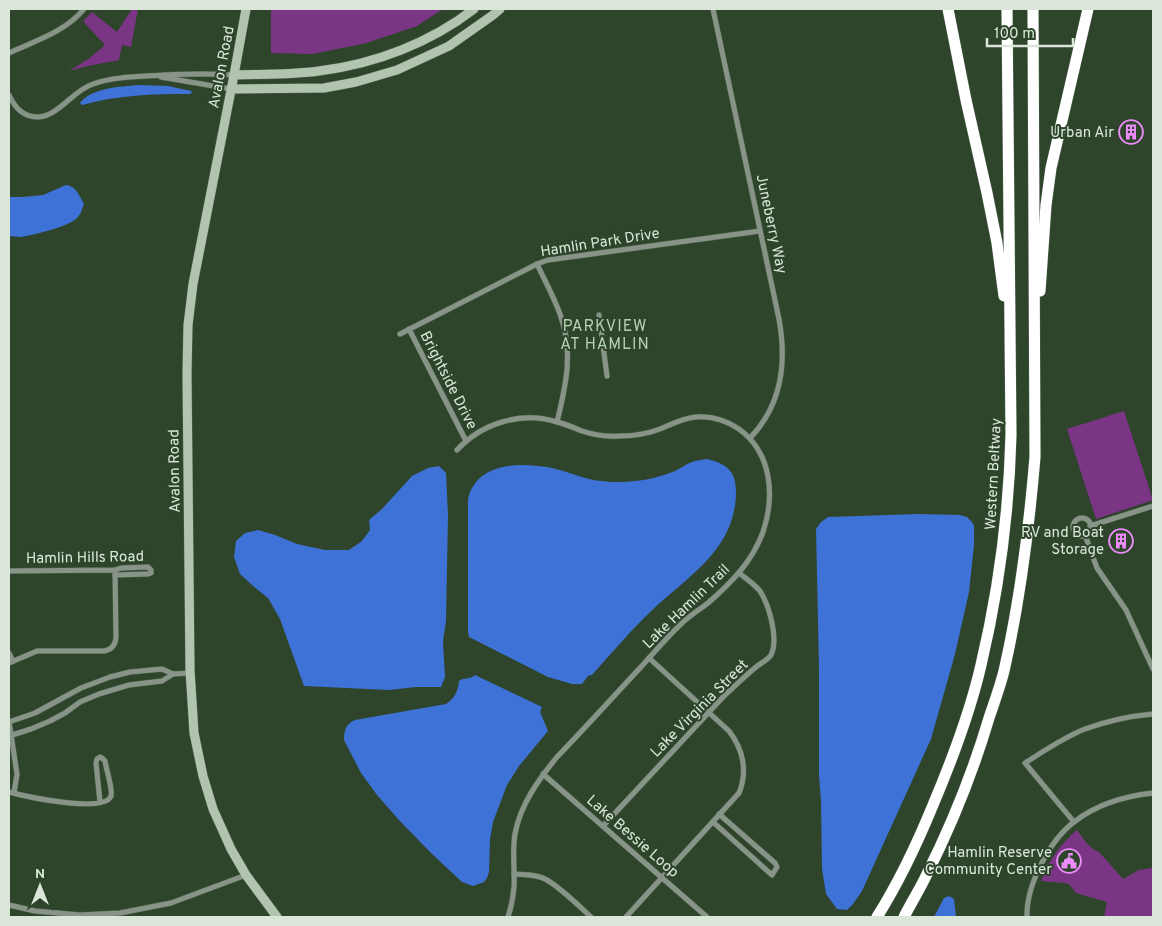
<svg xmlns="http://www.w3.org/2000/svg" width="1162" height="926" viewBox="0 0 1162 926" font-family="Overpass,sans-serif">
<rect width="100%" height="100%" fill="#2e452c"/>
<g fill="#7a3584">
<path d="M132 9H138L131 47 122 45 119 60 88 66 69 71 90 58 105 45 83 21 92 12 117 32Z"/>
<path d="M271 9H443L417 26 363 44 312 54 271 53Z"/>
<path d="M1124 411 1153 500 1096 519 1067 429Z"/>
<path d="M1077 830C1083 838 1089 849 1099 852L1123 879 1139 870 1153 868V917H1104L1107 902 1076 893 1069 884 1064 883 1041 881C1049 860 1060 844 1077 830Z"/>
</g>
<g fill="#3f72d6">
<path d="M139 85 168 86 191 91 192 93 189 94C153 94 117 95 82 105L80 103C93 87 120 87 139 85Z"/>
<path d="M66 185C76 186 79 195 84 204 82 209 81 214 77 218 68 227 33 235 21 237 17 237 13 236 9 236V197H22L43 195Z"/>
<path d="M707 459C727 464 736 471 736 492 736 553 681 580 644 618 626 636 609 656 592 675L588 676 582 684H572L548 677 469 637 468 632V499C469 495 470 491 472 488 487 461 526 463 552 468 566 471 579 477 593 480 606 482 621 483 635 481 648 480 663 476 675 471 681 468 686 464 692 462 697 460 702 460 707 459Z"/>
<path d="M439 466 446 473 448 515 446 621 443 641 445 677 441 687H416L389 690 304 686 280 619 268 598 252 585 240 574 234 557 236 541 245 533 258 530 275 535 297 544 325 550H349L362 541 370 530 369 520 382 509 412 476 428 468Z"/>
<path d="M918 514 960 515 967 517 972 522 974 526V545L969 592 955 654 931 739 862 891 853 904 847 910 837 909 826 894 822 869 821 802 819 775V669L816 529 821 522 828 517Z"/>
<path d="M475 675 542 707 540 712 548 731 519 766 507 785 493 822 490 839 489 872 487 878 484 882 473 886 462 882 431 853 398 819 377 795 361 773 344 740C344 730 346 724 355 720L446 704C455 698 458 691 459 681 464 677 470 680 475 675Z"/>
<path d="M949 896 954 899 956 917H934L944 898Z"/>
</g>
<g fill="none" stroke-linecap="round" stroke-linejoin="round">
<g stroke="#4d624b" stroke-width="6">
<g id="street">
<path d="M713 9 779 319C787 363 781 406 750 438"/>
<path d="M9 53C35 41 65 32 84 9"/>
<path d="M161 77 231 89"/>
<path d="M9 95C15 108 23 117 38 117 59 116 72 91 93 84 110 78 128 77 146 76 175 74 205 73 234 75"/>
<path d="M537 264C545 281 554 297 560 314 574 351 566 385 557 422"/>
<path d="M599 315 607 376"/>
<path d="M409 329 466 441"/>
<path d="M400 334 537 264 548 260 760 231"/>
<path d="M457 450C482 423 521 411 557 422 566 424 574 428 582 431 594 435 607 437 619 436 633 436 647 434 660 429 672 424 683 418 696 417 711 416 727 421 739 429 772 453 775 496 763 532 752 562 731 583 708 603 699 610 689 616 681 624 666 638 653 654 640 668 612 698 585 728 557 757 539 779 520 805 515 834 512 851 515 870 514 887 513 898 511 908 508 917"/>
<circle cx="1082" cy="527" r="9"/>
<path d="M1090 526 1153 506"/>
<path d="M1085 535 1097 568 1126 610 1153 669"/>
<path d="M9 571 115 570 121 568 148 567 151 570V573L148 574 115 575"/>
<path d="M9 653 13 661"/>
<path d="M9 663 37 651H104C111 650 115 646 116 638L115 570"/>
<path d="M9 721 17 774 14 793"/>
<path d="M9 722 35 713 81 688 110 677 130 672 162 669 173 674 190 673"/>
<path d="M9 736 31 729 50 721 65 713 80 702 99 694 129 685 162 681 173 674"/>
<path d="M543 774 707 917"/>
<path d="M9 792C24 796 104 814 111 796 113 789 106 769 105 761L102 758 100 757 97 759 96 763 100 802"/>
<path d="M713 822 772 875 777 867 775 863 719 814"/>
<path d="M1074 822 1025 763C1044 751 1064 737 1085 729 1107 721 1130 716 1153 714"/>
<path d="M603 826 724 696C735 686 745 676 756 667 761 663 768 660 771 655 779 639 769 605 760 591 754 584 747 579 739 573"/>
<path d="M514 874C524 875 536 874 545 879 559 886 579 906 591 917"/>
<path d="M9 905 35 911 80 915 120 913 171 903 246 875"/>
<path d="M626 917 739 793C748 771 743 749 729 731L649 658"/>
<path d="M1027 917C1026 886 1049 841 1074 822 1097 804 1125 796 1153 793"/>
</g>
</g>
<g stroke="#4d624b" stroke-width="10">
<g id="secondary">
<path d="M246 9 234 75 193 284 188 325 187 374 190 670 194 733 203 776 213 809 231 849 246 875 277 917"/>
<path d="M234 75C262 74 291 75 319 71 375 64 430 43 474 9"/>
<path d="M231 89 324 88 356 82 397 70 449 46 493 15 500 9"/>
</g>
</g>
<g stroke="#4d624b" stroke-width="12">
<g id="highway">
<path d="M948 9 966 100 987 193 997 243 1004 296"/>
<path d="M1040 291 1046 205 1051 168 1088 9"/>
<path d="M877 917C899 882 917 844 933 805 952 760 970 713 981 665 999 589 1009 513 1011 435L1007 9"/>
<path d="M904 917C911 903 920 889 927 874 952 824 973 772 989 718 994 703 1000 687 1004 671 1020 601 1029 529 1035 457L1033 9"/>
</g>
</g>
<use href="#street" stroke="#889487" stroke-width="5"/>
<use href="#secondary" stroke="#b2c4b0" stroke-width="9"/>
<use href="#highway" stroke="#fff" stroke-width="11"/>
</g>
<defs>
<g id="building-ring" transform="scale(1.25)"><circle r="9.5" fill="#2e452c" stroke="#ec8cfa" stroke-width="1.5"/><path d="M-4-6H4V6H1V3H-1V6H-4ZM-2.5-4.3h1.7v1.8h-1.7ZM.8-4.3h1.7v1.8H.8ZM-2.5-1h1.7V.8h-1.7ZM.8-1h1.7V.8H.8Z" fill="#ec8cfa"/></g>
<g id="civic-ring" transform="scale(1.25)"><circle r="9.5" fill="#2e452c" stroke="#ec8cfa" stroke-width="1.5"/><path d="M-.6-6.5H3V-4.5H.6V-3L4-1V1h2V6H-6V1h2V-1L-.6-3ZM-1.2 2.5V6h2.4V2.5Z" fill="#ec8cfa"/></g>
</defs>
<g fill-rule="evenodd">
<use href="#building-ring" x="1131" y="132"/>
<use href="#building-ring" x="1121" y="541"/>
<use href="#civic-ring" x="1069" y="861"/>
</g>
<g text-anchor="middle" stroke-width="4" stroke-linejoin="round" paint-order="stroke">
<g font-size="15" fill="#dae7d8" stroke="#2e452c">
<text transform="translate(221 67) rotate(-79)" y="5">Avalon Road</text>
<text transform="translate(772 224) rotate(78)" y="5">Juneberry Way</text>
<text transform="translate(600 242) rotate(-9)" y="5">Hamlin Park Drive</text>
<text transform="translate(449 380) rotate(63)" y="5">Brightside Drive</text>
<text transform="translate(174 471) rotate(-91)" y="5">Avalon Road</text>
<text transform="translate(993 474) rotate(-87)" y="5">Western Beltway</text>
<text transform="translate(85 557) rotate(-1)" y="5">Hamlin Hills Road</text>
<text transform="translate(686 606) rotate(-44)" y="5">Lake Hamlin Trail</text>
<text transform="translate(699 708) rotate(-45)" y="5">Lake Virginia Street</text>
<text transform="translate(633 836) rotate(41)" y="5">Lake Bessie Loop</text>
</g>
<g font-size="15" fill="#dae7d8" stroke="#2e452c" text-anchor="end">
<text x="1114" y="137">Urban Air</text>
<text x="1104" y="537">RV and Boat<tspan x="1104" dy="17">Storage</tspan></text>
<text x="1052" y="857">Hamlin Reserve<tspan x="1052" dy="17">Community Center</tspan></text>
</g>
<g font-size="16" letter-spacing="1" fill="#b5d0b2" stroke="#2e452c">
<text x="605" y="331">PARKVIEW<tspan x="605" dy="18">AT HAMLIN</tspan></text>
</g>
</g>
<rect width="1162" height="926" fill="none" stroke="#dae7d8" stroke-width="20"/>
<g transform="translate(40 886)" stroke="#2e452c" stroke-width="4" paint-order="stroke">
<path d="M0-4L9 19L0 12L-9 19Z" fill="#dae7d8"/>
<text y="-8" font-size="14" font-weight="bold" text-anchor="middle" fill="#dae7d8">N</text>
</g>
<path d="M987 38v8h86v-8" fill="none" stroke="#dae7d8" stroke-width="2.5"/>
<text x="994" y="38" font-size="15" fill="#dae7d8" stroke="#2e452c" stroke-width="4" paint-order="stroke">100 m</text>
</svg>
